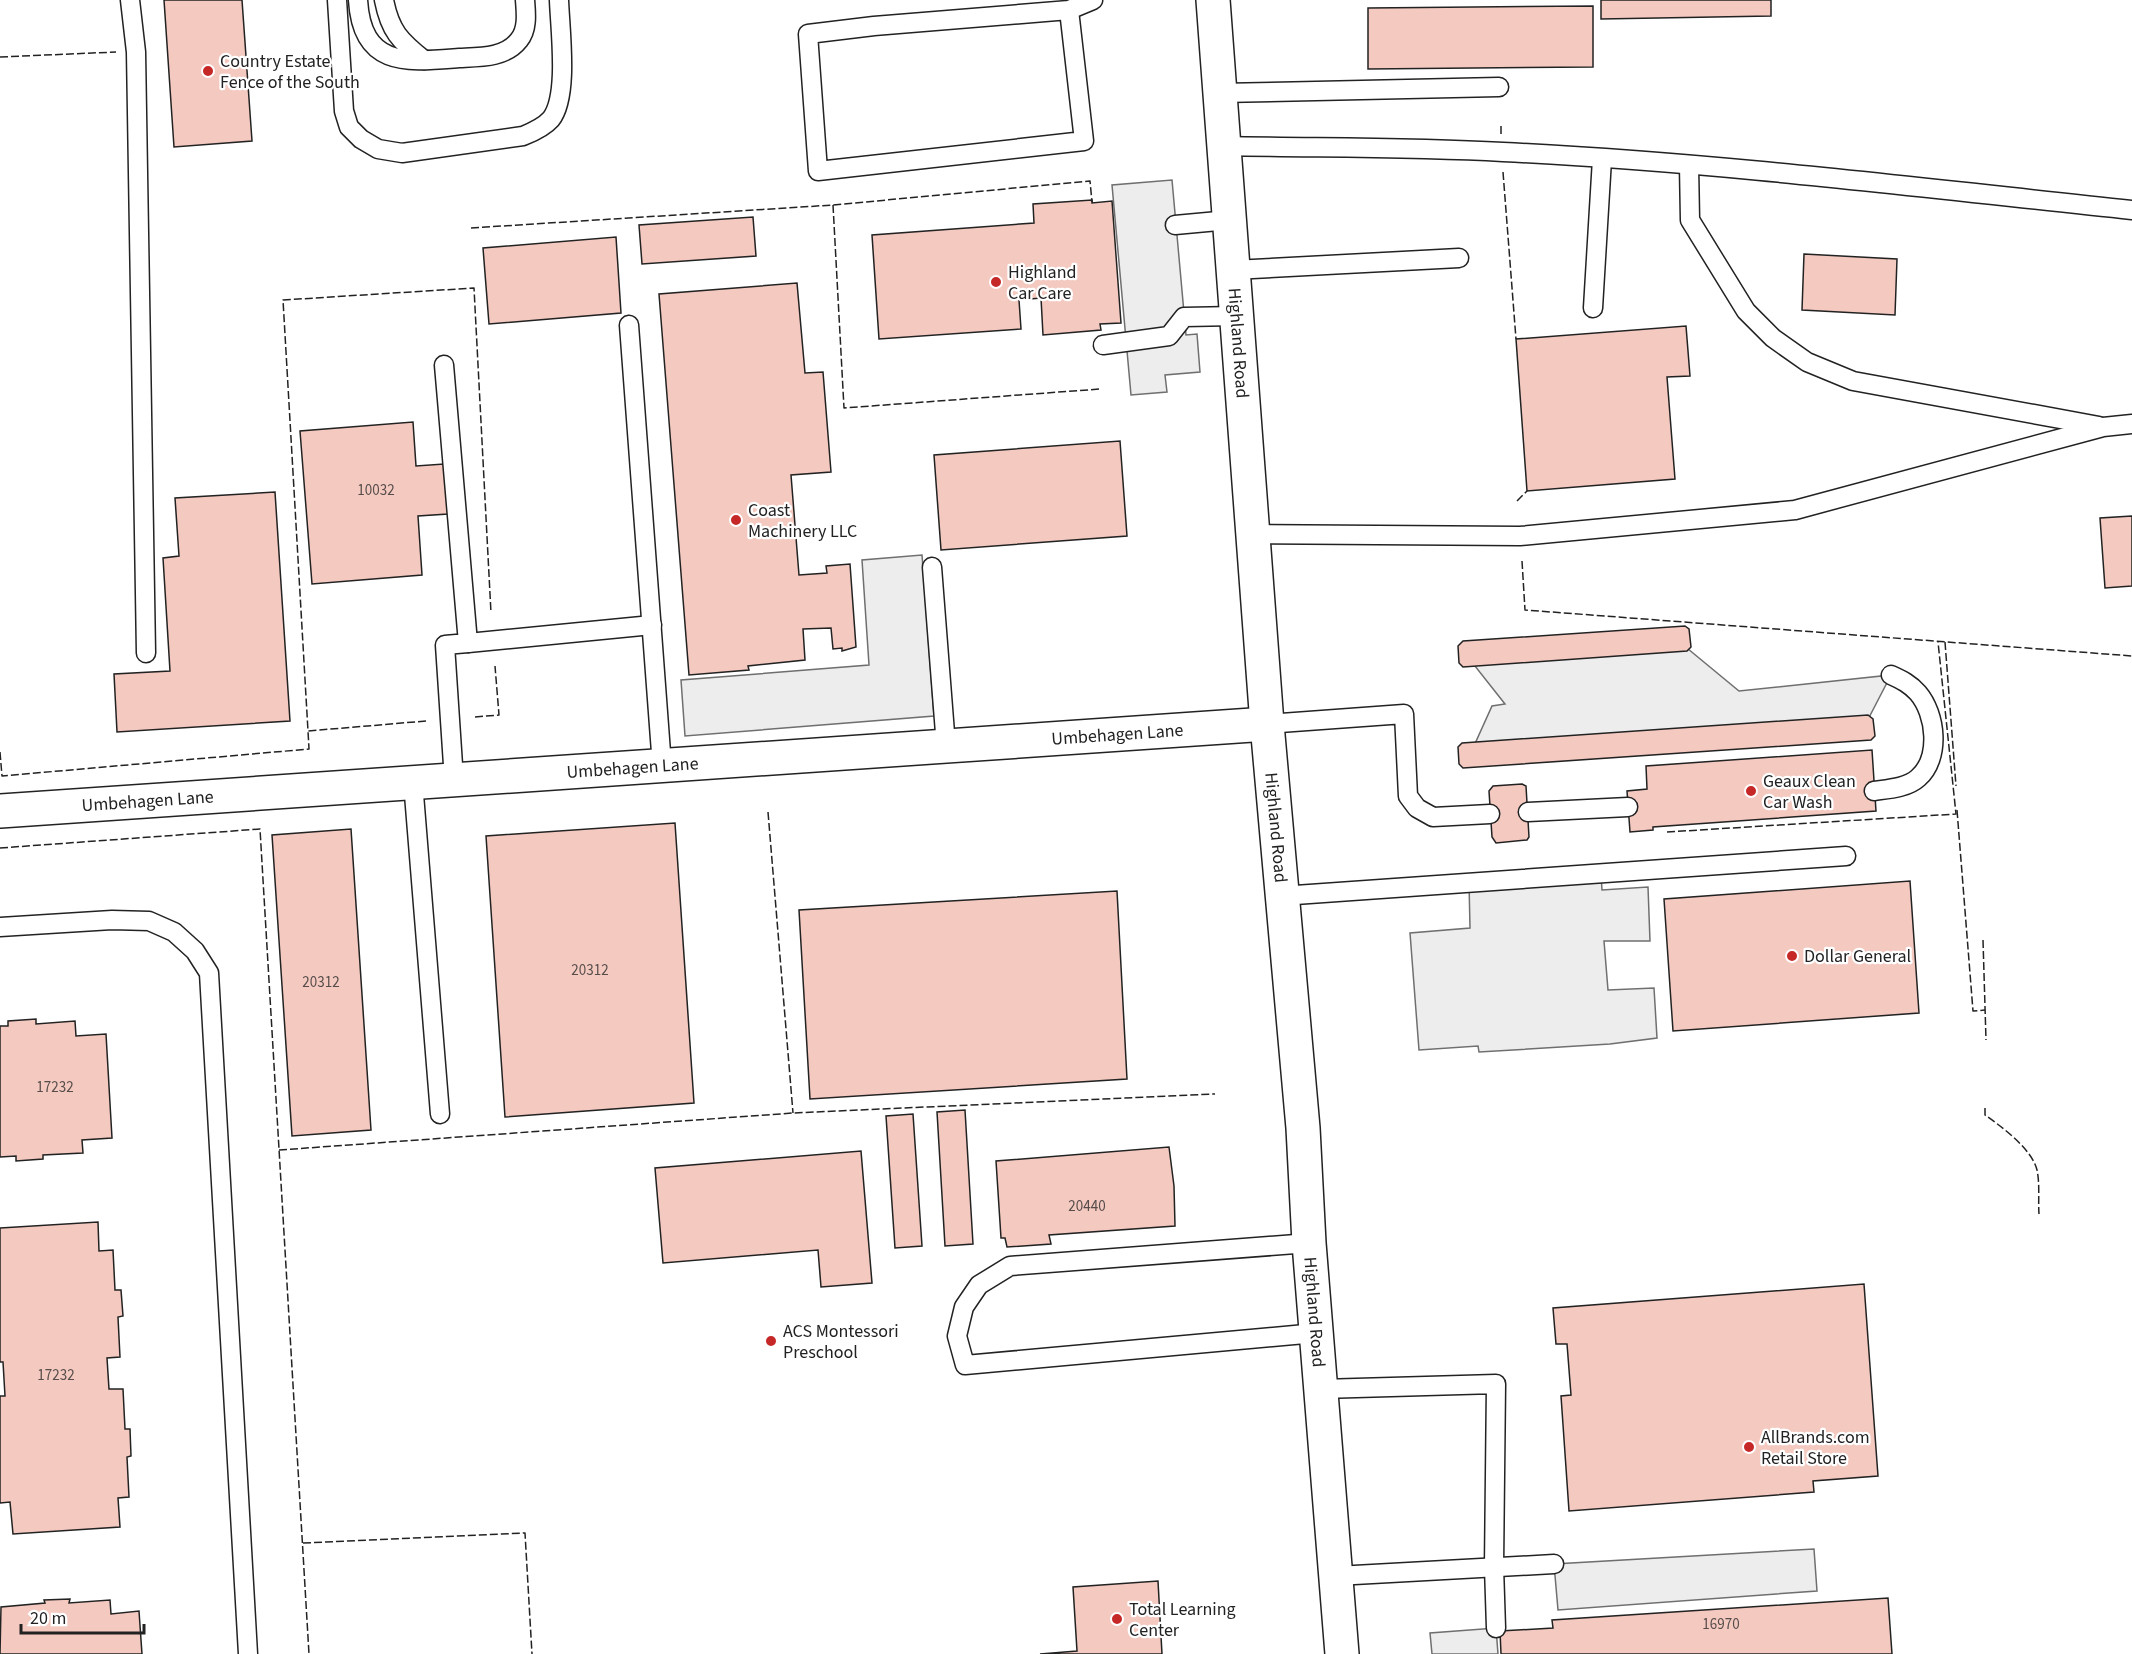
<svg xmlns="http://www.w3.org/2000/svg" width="2132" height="1654" viewBox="0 0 2132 1654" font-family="'Source Sans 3',sans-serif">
<rect width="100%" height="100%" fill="#fff"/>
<g fill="#ededed" stroke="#6f6f6f" stroke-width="1.5">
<path d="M1172 180 1186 335 1197 334 1200 372 1165 375 1167 392 1131 395 1112 185Z"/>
<path d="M922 555 934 716 685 736 681 680 869 665 862 560Z"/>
<path d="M1676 639 1739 691 1891 675 1863 729 1469 757 1492 706 1505 704 1467 656Z"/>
<path d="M1601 874 1602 890 1648 887 1650 941H1604L1608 990 1654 988 1657 1038 1610 1044 1479 1052 1478 1046 1419 1050 1410 933 1470 928 1469 882Z"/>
<path d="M1814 1549 1817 1591 1558 1610 1554 1564Z"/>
<path d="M1496 1628 1498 1654H1432L1430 1633Z"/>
</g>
<g fill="#f3c9c0" stroke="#222" stroke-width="1.5">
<path d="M164 0H242L252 141 174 147Z"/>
<path d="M1601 0H1771V16L1601 19Z"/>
<path d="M1593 6V67L1368 69V8Z"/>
<path d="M1092 200V203L1112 201 1121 323 1100 324 1101 330 1043 335 1041 298 1019 300 1021 329 879 339 872 235 1034 223 1033 204Z"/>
<path d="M753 217 756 256 642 264 639 225Z"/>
<path d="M616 237 621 313 489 324 483 248Z"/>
<path d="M1804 254 1897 259 1895 315 1802 310Z"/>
<path d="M797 283 805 373 823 372 831 472 791 475 799 575 827 573 826 566 850 564 856 647 842 651V648L833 649 831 628 803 629 805 660 748 666 749 670 689 675 659 294Z"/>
<path d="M1686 326 1690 376 1667 377 1675 479 1527 491 1516 339Z"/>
<path d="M413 422 416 466 444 464 448 514 418 516 422 575 312 584 300 431Z"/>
<path d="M1120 441 1127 536 941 550 934 455Z"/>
<path d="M275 492 290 721 117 732 114 674 170 671 163 558 179 556 175 498Z"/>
<path d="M2132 516V586L2105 588 2100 518Z"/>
<path d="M1685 626 1689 629 1691 647 1687 651 1463 667 1459 663 1458 646 1463 641Z"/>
<path d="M1868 715 1873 719 1875 736 1871 740 1463 768 1459 764 1458 747 1462 743Z"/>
<path d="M1872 750 1876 811 1653 827V830L1630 832 1627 791 1647 789 1646 766Z"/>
<path d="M1522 784 1526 786 1529 837 1527 840 1496 843 1492 837 1489 791 1493 786Z"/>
<path d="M675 823 694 1103 505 1117 486 836Z"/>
<path d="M351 829 371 1130 292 1136 272 835Z"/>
<path d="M1910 881 1919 1013 1673 1031 1664 899Z"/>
<path d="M1117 891 1127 1079 810 1099 799 910Z"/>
<path d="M36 1019V1024L75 1021 76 1036 106 1034 112 1138 82 1140 83 1153 43 1155V1159L16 1161V1156L0 1157V1026H8V1021Z"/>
<path d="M965 1110 973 1244 945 1246 937 1112Z"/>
<path d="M913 1114 922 1246 895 1248 886 1116Z"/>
<path d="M1169 1147 1174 1186 1175 1226 1049 1235 1051 1244 1007 1247 1005 1238H1001L996 1161Z"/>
<path d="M861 1151 872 1283 821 1287 818 1250 663 1263 655 1168Z"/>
<path d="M98 1222 99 1251 113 1250 115 1290H121L123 1316 118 1317 120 1357 107 1358 109 1389H123L125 1429H130L131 1456 127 1457 129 1497 118 1498 120 1527 13 1534 10 1502 0 1503V1396H5L3 1362H0V1228Z"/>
<path d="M1864 1284 1878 1476 1813 1481 1814 1492 1569 1511 1561 1396 1571 1395 1567 1344H1556L1553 1308Z"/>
<path d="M1158 1581 1162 1654H1040L1077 1651 1073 1587Z"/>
<path d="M1888 1598 1892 1654H1501L1500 1631 1553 1628 1552 1620Z"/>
<path d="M70 1599 69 1603 110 1600 111 1614 139 1611 142 1654H0L1 1607 45 1603 44 1600Z"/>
</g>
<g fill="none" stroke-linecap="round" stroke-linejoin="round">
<g stroke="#222" stroke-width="21">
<g id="lane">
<path d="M130 0 136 52 146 653"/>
<path d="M337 0 344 111 349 127 361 139 378 149 402 153 523 136C533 132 544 127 551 119 569 96 560 30 559 0"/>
<path d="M358 0C362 68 407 62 459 58 480 57 505 58 519 40 528 29 526 13 525 0"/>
<path d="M384 0C390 31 400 41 424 60"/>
<path d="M1069 10 1084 141 818 171 808 34 874 26 1069 10 1093 0"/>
<path d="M1220 93 1499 87"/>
<path d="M1224 146C1317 148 1410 147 1503 152 1713 162 1923 188 2132 210"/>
<path d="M1689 165 1690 220 1746 311 1773 338 1807 362 1853 381 2099 426"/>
<path d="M1175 225 1229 220"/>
<path d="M1233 270 1459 258"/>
<path d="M1593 308 1602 159"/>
<path d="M629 325 662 766"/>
<path d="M1103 345 1169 336 1184 317 1236 316"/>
<path d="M444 365 468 643 445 645 454 780"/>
<path d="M1252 534 1520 536 1795 510 2103 427 2132 424"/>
<path d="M932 567 946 746"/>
<path d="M468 643 652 625"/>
<path d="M1267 724 1404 714 1408 796 1417 808 1433 817 1490 814"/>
<path d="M413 782 440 1114"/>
<path d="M1874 791C1888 789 1907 788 1918 778 1941 758 1936 714 1918 693 1910 684 1902 680 1891 675"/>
<path d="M1528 812 1628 807"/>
<path d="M1281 896 1846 856"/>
<path d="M0 927 112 920 149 921 174 932 195 951 209 973 248 1654"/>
<path d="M1309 1243 1010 1266 979 1285 964 1307 957 1336 965 1365 1316 1333"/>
<path d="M1321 1389 1496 1384 1494 1567 1496 1628"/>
<path d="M1336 1576 1554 1564"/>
</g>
</g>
<g stroke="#222" stroke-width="36">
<g id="street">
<path id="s1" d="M0 811 1267 724"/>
</g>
</g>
<g stroke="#222" stroke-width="36">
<g id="secondary">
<path id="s2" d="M1213 0 1267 724 1303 1128 1309 1243 1342 1654"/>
</g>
</g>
<use href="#lane" stroke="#fff" stroke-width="18"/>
<use href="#street" stroke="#fff" stroke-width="33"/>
<use href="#secondary" stroke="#fff" stroke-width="33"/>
<g stroke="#222" stroke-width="1.5" stroke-dasharray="8 3" stroke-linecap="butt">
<path d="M0 57 116 52"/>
<path d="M1501 126V136"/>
<path d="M1503 172 1516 339"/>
<path d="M833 205 844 408 1100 389"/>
<path d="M471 228 833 205 1090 181 1092 202"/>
<path d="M1517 501 1527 491"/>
<path d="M1522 561 1525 610 2132 656"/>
<path d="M1945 642 1956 786"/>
<path d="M475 717 499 715 495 666"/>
<path d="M426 721 308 731 283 300 474 288 491 613"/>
<path d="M0 752 2 776 309 749 308 731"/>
<path d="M1957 810 1973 1011 1985 1010"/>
<path d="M768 812 793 1113"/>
<path d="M1667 832 1956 814 1938 642"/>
<path d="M0 848 260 829 309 1654"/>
<path d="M1983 940 1986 1040"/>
<path d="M1985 1108V1115C2002 1127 2032 1149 2037 1170 2040 1184 2038 1200 2039 1214"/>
<path d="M279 1150 793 1113 1215 1094"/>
<path d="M303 1543 525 1533 532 1654"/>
</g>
</g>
<g fill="#c62828" stroke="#fff" stroke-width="2">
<circle cx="208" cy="71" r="6"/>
<circle cx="996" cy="282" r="6"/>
<circle cx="736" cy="520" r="6"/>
<circle cx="1751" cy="791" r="6"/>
<circle cx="1792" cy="956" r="6"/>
<circle cx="771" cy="1341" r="6"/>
<circle cx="1749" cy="1447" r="6"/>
<circle cx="1117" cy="1619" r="6"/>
</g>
<g text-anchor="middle" stroke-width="4.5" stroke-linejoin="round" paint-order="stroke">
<g font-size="15" fill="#564c4a">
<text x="376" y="495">10032</text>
<text x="590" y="975">20312</text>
<text x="321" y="987">20312</text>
<text x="55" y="1092">17232</text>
<text x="1087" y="1211">20440</text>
<text x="56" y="1380">17232</text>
<text x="1721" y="1629">16970</text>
</g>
<g font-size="18" fill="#222" stroke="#fff" text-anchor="start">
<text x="220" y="67">Country Estate<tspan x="220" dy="21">Fence of the South</tspan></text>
<text x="1008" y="278">Highland<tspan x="1008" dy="21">Car Care</tspan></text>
<text x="748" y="516">Coast<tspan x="748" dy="21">Machinery LLC</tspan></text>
<text x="1763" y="787">Geaux Clean<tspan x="1763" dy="21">Car Wash</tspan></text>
<text x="1804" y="962">Dollar General</text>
<text x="783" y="1337">ACS Montessori<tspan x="783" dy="21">Preschool</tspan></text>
<text x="1761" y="1443">AllBrands.com<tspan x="1761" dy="21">Retail Store</tspan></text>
<text x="1129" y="1615">Total Learning<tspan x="1129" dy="21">Center</tspan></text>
</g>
<g font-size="18" fill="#222" stroke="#fff">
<text dy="6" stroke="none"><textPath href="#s2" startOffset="344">Highland Road</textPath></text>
<text dy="6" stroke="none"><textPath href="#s1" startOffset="1120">Umbehagen Lane</textPath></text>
<text dy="6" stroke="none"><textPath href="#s1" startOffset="634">Umbehagen Lane</textPath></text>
<text dy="6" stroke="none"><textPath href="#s1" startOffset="148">Umbehagen Lane</textPath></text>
<text dy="6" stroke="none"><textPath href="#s2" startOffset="830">Highland Road</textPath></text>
<text dy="6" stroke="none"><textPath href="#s2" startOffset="1316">Highland Road</textPath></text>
</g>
</g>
<path d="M21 1624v9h123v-9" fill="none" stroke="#222222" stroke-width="3"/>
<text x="30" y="1624" font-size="18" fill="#222222" stroke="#ffffff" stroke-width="4.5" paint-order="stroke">20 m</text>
</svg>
